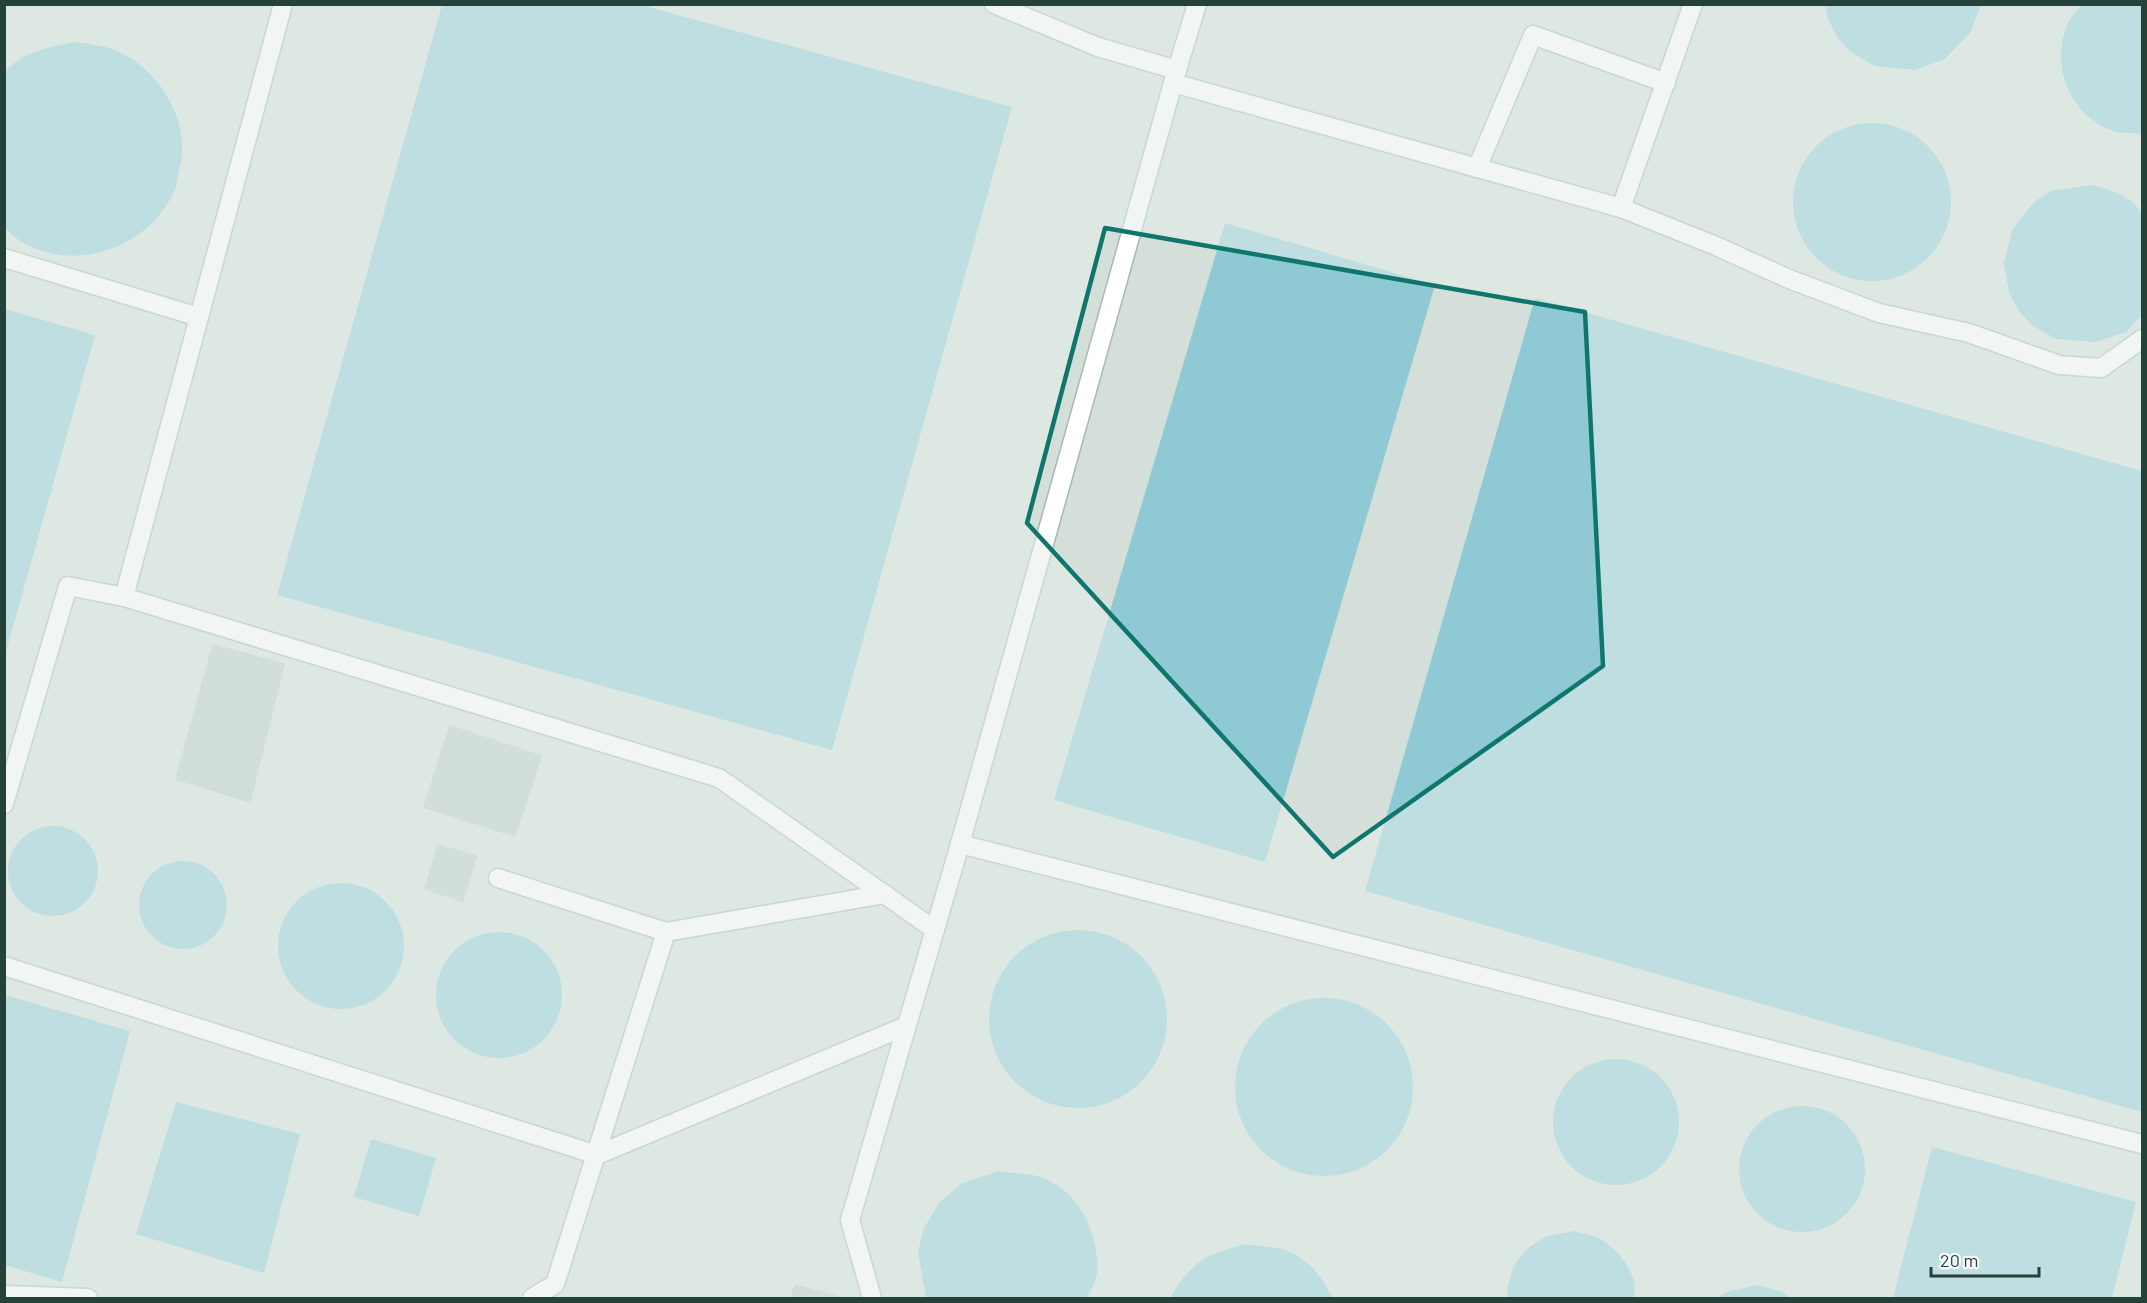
<svg xmlns="http://www.w3.org/2000/svg" width="2147" height="1303" viewBox="0 0 2147 1303" font-family="Barlow,sans-serif">
<rect width="100%" height="100%" fill="#e6efeb"/>
<rect fill="#d4dfda" x="5" y="5" width="2137" height="1293"/>
<g fill="#8ec9d4">
<path d="M442 5H642L1012 107 832 750 277 595Z"/>
<path d="M1825 5V4L1981 5 1970 33 1945 59 1915 70 1875 66 1852 53 1838 38 1828 19Z"/>
<path d="M2082 5H2142V134C2133 133 2120 134 2111 130 2068 113 2050 64 2068 23 2071 16 2078 10 2082 5Z"/>
<path d="M78 42C88 44 99 45 109 48 151 61 185 109 182 153 182 159 180 165 179 171 177 177 177 184 175 189 151 247 77 274 22 242 16 239 10 232 5 228V71C26 51 50 46 78 42Z"/>
<circle cx="1872" cy="202" r="79"/>
<path d="M2091 185C2111 189 2130 196 2142 213V315L2126 332 2096 342 2056 339 2033 326 2019 311 2009 292 2004 264 2012 230 2034 202 2051 191Z"/>
<path d="M1225 223 1435 285 1265 862 1054 800Z"/>
<path d="M1535 298 2142 471V1112L1365 891Z"/>
<path d="M5 309 95 335 5 655 4 309Z"/>
<circle cx="53" cy="871" r="45"/>
<circle cx="183" cy="905" r="44"/>
<circle cx="341" cy="946" r="63"/>
<circle cx="1078" cy="1019" r="89"/>
<circle cx="499" cy="995" r="63"/>
<path d="M5 995 130 1031 62 1282 5 1265Z"/>
<circle cx="1324" cy="1087" r="89"/>
<circle cx="1616" cy="1122" r="63"/>
<path d="M176 1102 300 1134 264 1273 136 1234Z"/>
<circle cx="1802" cy="1169" r="63"/>
<path d="M371 1139 436 1158 419 1216 354 1197Z"/>
<path d="M1932 1147 2136 1202 2112 1298H1893Z"/>
<path d="M998 1171C1011 1173 1027 1173 1040 1177 1078 1189 1100 1234 1097 1273 1096 1281 1090 1291 1087 1298H926L918 1252 924 1228 939 1203 962 1183Z"/>
<path d="M1575 1231C1583 1234 1594 1235 1602 1240 1620 1252 1639 1275 1634 1298H1507C1508 1272 1517 1252 1542 1239 1550 1234 1565 1233 1575 1231Z"/>
<path d="M1243 1244C1256 1246 1272 1246 1285 1250 1309 1259 1322 1277 1333 1298H1170C1192 1261 1203 1257 1243 1244Z"/>
<path d="M1758 1285 1783 1292 1791 1298H1717L1726 1292Z"/>
</g>
<g fill="#bbcac4" stroke="#b8c9c2" stroke-width="1.5">
<path d="M213 645 284 664 250 802 176 779Z"/>
<path d="M450 726 541 756 515 836 424 807Z"/>
<path d="M438 845 476 856 463 901 425 889Z"/>
<path d="M795 1285 843 1298H791Z"/>
</g>
<g fill="none" stroke-linecap="round" stroke-linejoin="round">
<g stroke="#a8b8b2" stroke-width="21">
<g id="minor">
<path d="M994 4 1098 47 1177 70"/>
<path d="M1173 83 1621 208 1693 4"/>
<path d="M1477 168 1533 35 1666 83"/>
<path d="M1621 208 1716 246 1789 279 1879 313 1969 333 2059 365 2101 368 2142 339"/>
<path d="M4 258 199 317"/>
<path d="M124 597 719 778 935 930"/>
<path d="M4 804 68 586 124 597 283 4"/>
<path d="M960 844 2142 1144"/>
<path d="M498 878 666 932"/>
<path d="M4 966 597 1155 906 1026"/>
<path d="M4 1295 88 1298"/>
<path d="M532 1298 555 1284 666 932 885 894"/>
<path d="M872 1298 850 1220 960 844 1173 83 1197 4"/>
</g>
</g>
<use href="#minor" stroke="#fff" stroke-width="18"/>
</g>
<path d="M0 0H2147V1303H0ZM1105 228 1585 312 1603 666 1333 857 1027 523Z" fill="#e6efeb" fill-opacity=".55" fill-rule="evenodd"/>
<path fill="none" stroke="#0f766e" stroke-width="4.5" stroke-linejoin="round" d="M1105 228 1585 312 1603 666 1333 857 1027 523Z"/>
<rect width="2147" height="1303" fill="none" stroke="#24423a" stroke-width="12"/>
<path d="M1931 1267v9h108v-9" fill="none" stroke="#24423a" stroke-width="3"/>
<text x="1940" y="1267" font-size="18" fill="#24423a" stroke="#f7fbf9" stroke-width="4.5" paint-order="stroke">20 m</text>
</svg>
